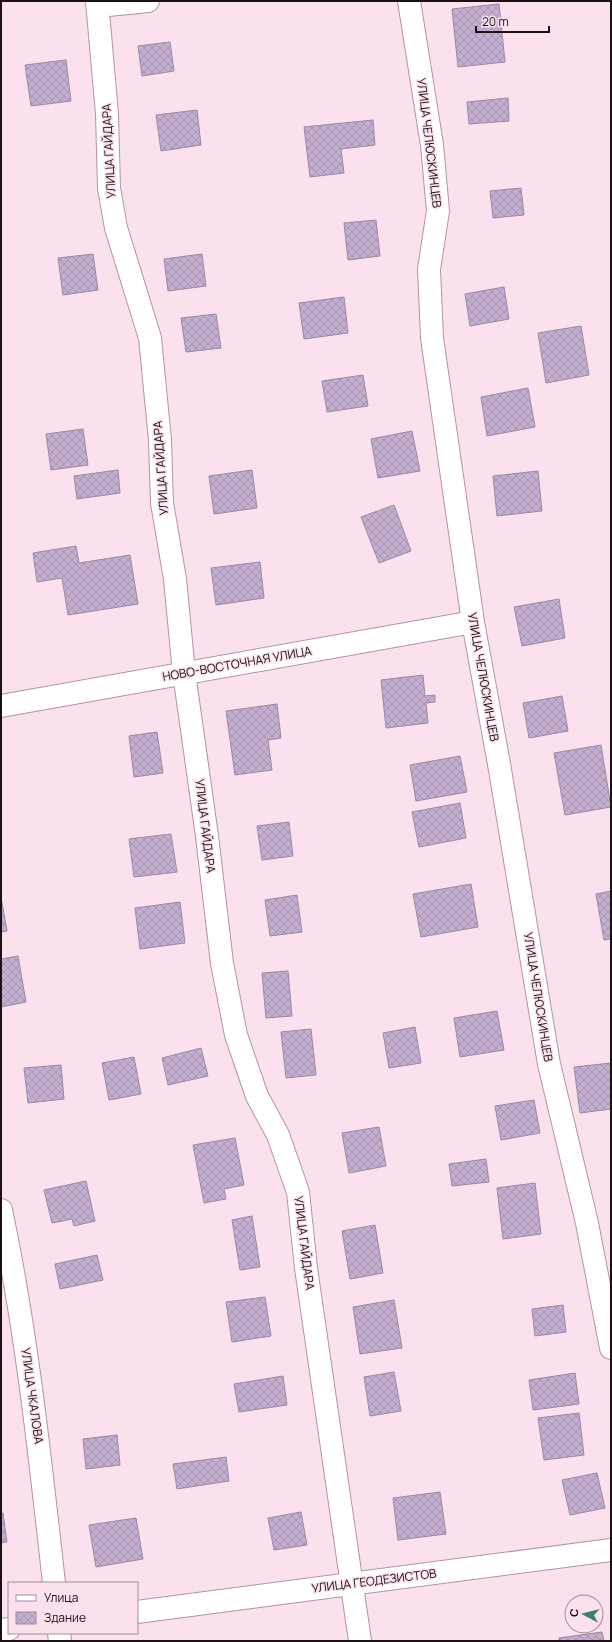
<svg xmlns="http://www.w3.org/2000/svg" width="612" height="1642" viewBox="0 0 612 1642" font-family="Manrope,sans-serif">
<defs>
<pattern id="building-cross-hatch" width="8" height="8" patternUnits="userSpaceOnUse"><rect width="8" height="8" fill="#c3aed0"/><path d="M0 0l8 8M0 8l8-8" fill="none" stroke="#a794b2"/></pattern>
</defs>
<rect width="100%" height="100%" fill="#fbe1ee"/>
<g fill="url(#building-cross-hatch)" stroke="#9989a3">
<path d="M499 4 505 62 458 67 452 9Z"/>
<path d="M170 42 174 71 142 76 138 46Z"/>
<path d="M66 60 71 101 31 106 25 65Z"/>
<path d="M508 98 509 121 469 124 467 102Z"/>
<path d="M197 110 201 145 161 151 156 115Z"/>
<path d="M373 120 375 145 341 149 344 173 310 177 304 127Z"/>
<path d="M521 188 524 215 493 218 490 191Z"/>
<path d="M376 220 380 256 348 260 344 223Z"/>
<path d="M93 254 98 290 63 295 58 258Z"/>
<path d="M202 254 206 286 168 291 164 259Z"/>
<path d="M504 287 509 319 470 326 465 294Z"/>
<path d="M344 297 348 333 304 339 299 303Z"/>
<path d="M216 314 221 348 186 352 181 318Z"/>
<path d="M581 326 589 375 546 383 538 333Z"/>
<path d="M363 375 368 406 327 412 322 381Z"/>
<path d="M528 388 535 427 487 436 481 397Z"/>
<path d="M83 429 88 465 51 470 46 434Z"/>
<path d="M412 431 420 471 378 478 371 439Z"/>
<path d="M118 470 120 493 77 499 74 476Z"/>
<path d="M252 470 257 508 214 514 209 476Z"/>
<path d="M538 471 542 511 497 516 493 476Z"/>
<path d="M394 505 411 551 379 563 361 517Z"/>
<path d="M76 546 79 563 130 555 138 604 68 615 62 578 37 582 33 553Z"/>
<path d="M260 562 264 598 216 605 211 568Z"/>
<path d="M559 599 565 638 522 646 514 607Z"/>
<path d="M423 675 425 696 435 695V702L426 703 428 723 386 728 381 680Z"/>
<path d="M562 696 568 731 529 738 523 703Z"/>
<path d="M277 704 281 738 268 740 272 770 235 775 226 711Z"/>
<path d="M157 732 163 773 134 777 129 736Z"/>
<path d="M601 745 611 807 565 815 554 753Z"/>
<path d="M460 756 467 792 416 801 410 765Z"/>
<path d="M460 803 466 838 419 847 412 812Z"/>
<path d="M289 822 293 856 262 860 257 826Z"/>
<path d="M171 834 177 872 134 877 129 839Z"/>
<path d="M471 884 478 927 421 937 413 894Z"/>
<path d="M611 891V939L604 940 596 894Z"/>
<path d="M297 895 302 932 270 936 265 900Z"/>
<path d="M1 897 7 931 1 932Z"/>
<path d="M180 902 185 943 140 949 135 908Z"/>
<path d="M18 956 26 1002 1 1007V959Z"/>
<path d="M288 971 292 1016 266 1018 262 973Z"/>
<path d="M497 1011 504 1050 460 1057 454 1018Z"/>
<path d="M415 1027 421 1063 389 1068 383 1033Z"/>
<path d="M311 1029 316 1075 286 1078 281 1032Z"/>
<path d="M201 1048 208 1076 168 1085 162 1058Z"/>
<path d="M134 1057 141 1094 109 1100 102 1063Z"/>
<path d="M611 1063V1109L580 1113 574 1067Z"/>
<path d="M61 1065 64 1099 28 1103 24 1068Z"/>
<path d="M534 1100 540 1133 501 1140 495 1106Z"/>
<path d="M379 1127 386 1166 349 1173 342 1133Z"/>
<path d="M235 1138 244 1185 224 1189 226 1199 204 1203 193 1145Z"/>
<path d="M486 1159 489 1182 452 1186 449 1164Z"/>
<path d="M86 1181 95 1221 74 1226 72 1219 52 1223 44 1190Z"/>
<path d="M535 1183 541 1234 503 1239 497 1188Z"/>
<path d="M252 1216 260 1267 240 1270 232 1220Z"/>
<path d="M375 1225 383 1273 350 1279 342 1231Z"/>
<path d="M97 1255 103 1280 60 1289 55 1264Z"/>
<path d="M265 1297 271 1336 232 1342 226 1302Z"/>
<path d="M394 1300 402 1348 360 1354 353 1307Z"/>
<path d="M563 1305 566 1332 535 1336 532 1309Z"/>
<path d="M394 1372 401 1411 370 1416 364 1377Z"/>
<path d="M575 1373 579 1404 533 1410 529 1380Z"/>
<path d="M283 1376 287 1405 239 1412 234 1384Z"/>
<path d="M579 1413 584 1455 544 1460 538 1418Z"/>
<path d="M117 1435 120 1465 86 1469 83 1439Z"/>
<path d="M226 1457 229 1481 177 1489 173 1464Z"/>
<path d="M597 1473 605 1508 570 1515 562 1480Z"/>
<path d="M440 1492 446 1534 398 1540 393 1498Z"/>
<path d="M301 1512 307 1545 274 1550 268 1518Z"/>
<path d="M3 1513 7 1542 1 1543V1514Z"/>
<path d="M136 1518 143 1559 96 1567 89 1525Z"/>
<path d="M602 1632 604 1641H559V1638Z"/>
</g>
<g fill="none" stroke-linecap="round" stroke-linejoin="round">
<g stroke="#b394a4" stroke-width="24">
<g id="minor">
<path d="M97 1 107 114 109 188 116 228 150 338 160 440 162 503 175 579 184 673 207 836 222 963 236 1035 257 1096 278 1135 298 1192 306 1268 360 1641"/>
<path d="M409 1 432 145 438 211 429 269 432 338 473 622 499 764 549 1064 587 1223 611 1348"/>
<path d="M98 6 148 1"/>
<path d="M1 706 473 622"/>
<path d="M1 1210C27 1333 40 1458 54 1583"/>
<path d="M137 1612 611 1550"/>
<path d="M1 1630 9 1629"/>
<path d="M59 1633 60 1641"/>
</g>
</g>
<use href="#minor" stroke="#fff" stroke-width="22"/>
</g>
<g text-anchor="middle" stroke-width="3" stroke-linejoin="round" paint-order="stroke">
<g font-size="12" fill="#190f14" stroke="#fbe1ee">
<text transform="translate(429 143) rotate(83)" y="4">УЛИЦА ЧЕЛЮСКИНЦЕВ</text>
<text transform="translate(109 151) rotate(-93)" y="4">УЛИЦА ГАЙДАРА</text>
<text transform="translate(161 468) rotate(-94)" y="4">УЛИЦА ГАЙДАРА</text>
<text transform="translate(237 664) rotate(-10)" y="4">НОВО-ВОСТОЧНАЯ УЛИЦА</text>
<text transform="translate(483 677) rotate(80)" y="4">УЛИЦА ЧЕЛЮСКИНЦЕВ</text>
<text transform="translate(205 826) rotate(83)" y="4">УЛИЦА ГАЙДАРА</text>
<text transform="translate(538 997) rotate(81)" y="4">УЛИЦА ЧЕЛЮСКИНЦЕВ</text>
<text transform="translate(304 1243) rotate(83)" y="4">УЛИЦА ГАЙДАРА</text>
<text transform="translate(32 1396) rotate(82)" y="4">УЛИЦА ЧКАЛОВА</text>
<text transform="translate(374 1581) rotate(-7)" y="4">УЛИЦА ГЕОДЕЗИСТОВ</text>
</g>
</g>
<rect width="612" height="1642" fill="none" stroke="#190f14" stroke-width="4"/>
<rect x="8" y="1582" width="130" height="52" fill="#fbe1ee" stroke="#a18d97"/>
<rect x="16" y="1595" width="20" height="6" fill="#ffffff" stroke="#a18d97"/>
<text x="44" y="1602" font-size="12" fill="#190f14">Улица</text>
<rect x="16" y="1612" width="20" height="12" fill="url(#building-cross-hatch)" stroke="#a18d97"/>
<text x="44" y="1622" font-size="12" fill="#190f14">Здание</text>
<g transform="translate(584 1614) rotate(277)"><circle r="19" fill="#fbe1ee" stroke="#a18d97"/>
<path d="M0-3L7 15L0 10L-7 15Z" fill="#3c7f71"/>
<text y="-6" font-size="11" font-weight="bold" text-anchor="middle" fill="#190f14">С</text>
</g>
<path d="M476 26v6h73v-6" fill="none" stroke="#190f14" stroke-width="2"/>
<text x="482" y="26" font-size="12" fill="#190f14" stroke="#fbe1ee" stroke-width="3" paint-order="stroke">20 m</text>
</svg>
